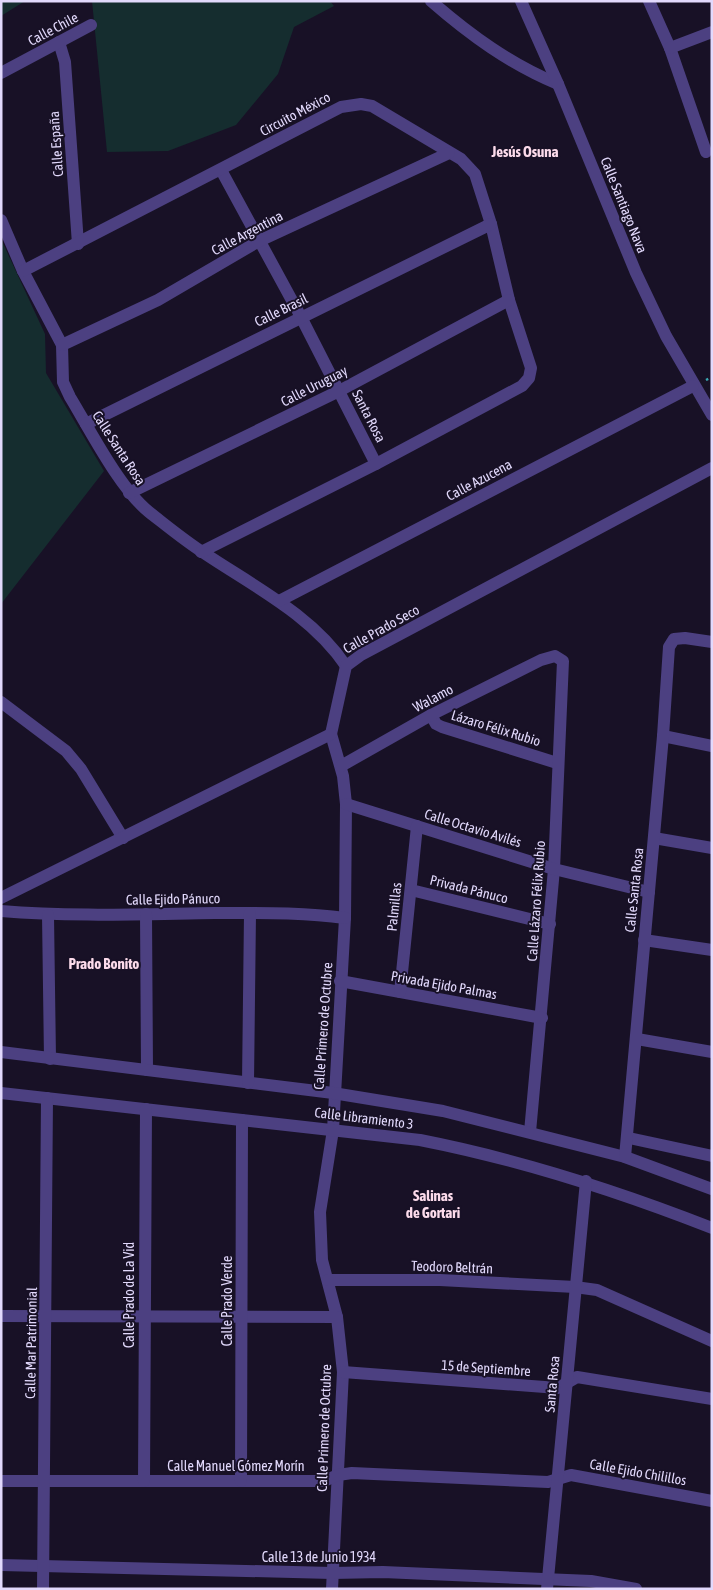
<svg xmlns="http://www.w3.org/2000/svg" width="713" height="1590" viewBox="0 0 713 1590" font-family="'Asap Condensed',sans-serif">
<rect width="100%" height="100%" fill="#181126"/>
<g fill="#152d2f">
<path d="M1 1H25L1 16Z"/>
<path d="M92 1H330L334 6 294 27 278 74 236 125 168 151 107 152Z"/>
<path d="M1 239 45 334 46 373 104 471 1 604Z"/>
</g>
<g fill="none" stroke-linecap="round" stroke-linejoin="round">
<path stroke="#39a6b0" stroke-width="2.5" stroke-dasharray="2.5 4" stroke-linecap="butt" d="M706 380 712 377"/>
<g stroke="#4c4081" stroke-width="12">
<path d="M431 1C470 35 510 64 558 84"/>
<path d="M521 1 558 84 636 273 666 336 712 415"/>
<path d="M649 1 670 48 706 152"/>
<path d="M59 42 65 62 78 244"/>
<path d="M670 48 712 32"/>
<path d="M1 73 91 25"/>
<path d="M221 170 301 317 376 464"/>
<path d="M1 220 23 271 62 345 63 382 70 397C90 430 120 489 149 512 167 526 185 541 204 553 253 586 312 615 346 666"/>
<path d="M23 271 341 107 361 104 372 106 461 159 475 174 491 224 509 300 531 368 529 378 522 386 376 464 201 552"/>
<path d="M62 345 158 300 259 241 449 153"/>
<path d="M86 424 491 224"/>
<path d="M129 493 339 391 509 300"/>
<path d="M279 601 693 386"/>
<path d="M1 702 66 751 81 769 123 838"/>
<path d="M431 715 436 724 442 727 557 763"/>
<path d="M331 734 343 776 346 804 345 918 333 1130 320 1212 322 1260 337 1317 343 1372 332 1589"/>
<path d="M331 734 346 666 361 655 712 468"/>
<path d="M663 736 712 746"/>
<path d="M341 766 431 715 541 660 555 656 563 661 554 869 530 1132"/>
<path d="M346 804 554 869 649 892"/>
<path d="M654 838 712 848"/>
<path d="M411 890 550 924"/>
<path d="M1 898 331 734"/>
<path d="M1 911C72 917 144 914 215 913 258 913 302 912 345 918"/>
<path d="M146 914 147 1070"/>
<path d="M48 915 50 1059"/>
<path d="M644 940 712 950"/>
<path d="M340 981 542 1018"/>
<path d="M400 992 417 826"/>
<path d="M637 1039 712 1052"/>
<path d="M1 1052 333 1093 443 1111 625 1157 712 1189"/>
<path d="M248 1083 250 913"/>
<path d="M1 1093 420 1140C522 1160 615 1190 712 1228"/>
<path d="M629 1138 712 1156"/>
<path d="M625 1157 663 736 669 647 674 639 685 638 712 642"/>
<path d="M328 1280H440L575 1287 597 1290 712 1341"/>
<path d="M1 1316 337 1317"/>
<path d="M343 1372 558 1388 577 1377 712 1399"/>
<path d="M1 1481H324L338 1475 352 1473 548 1482 571 1475 712 1501"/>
<path d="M144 1481 146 1109"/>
<path d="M241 1481 242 1120"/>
<path d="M1 1565 332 1573 383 1572 591 1581 636 1589"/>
<path d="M43 1589 47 1098"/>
<path d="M547 1589 586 1181"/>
</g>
</g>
<g text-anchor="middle" stroke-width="4" stroke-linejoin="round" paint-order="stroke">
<g font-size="14" fill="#e2d9fc" stroke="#181126">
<text transform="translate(53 29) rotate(-28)" y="5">Calle Chile</text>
<text transform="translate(295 114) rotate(-28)" y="5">Circuito México</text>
<text transform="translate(56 144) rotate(-94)" y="5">Calle España</text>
<text transform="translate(624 205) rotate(68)" y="5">Calle Santiago Nava</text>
<text transform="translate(247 233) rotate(-28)" y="5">Calle Argentina</text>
<text transform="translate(281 310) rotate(-26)" y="5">Calle Brasil</text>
<text transform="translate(314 386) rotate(-27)" y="5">Calle Uruguay</text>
<text transform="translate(369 416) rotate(63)" y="5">Santa Rosa</text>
<text transform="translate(119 448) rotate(57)" y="5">Calle Santa Rosa</text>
<text transform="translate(479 480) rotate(-28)" y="5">Calle Azucena</text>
<text transform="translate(381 629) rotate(-29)" y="5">Calle Prado Seco</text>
<text transform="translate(433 698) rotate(-28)" y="5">Walamo</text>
<text transform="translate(496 728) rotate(17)" y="5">Lázaro Félix Rubio</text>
<text transform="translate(473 828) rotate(17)" y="5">Calle Octavio Avilés</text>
<text transform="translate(469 889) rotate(14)" y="5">Privada Pánuco</text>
<text transform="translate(634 890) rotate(-84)" y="5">Calle Santa Rosa</text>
<text transform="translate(173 899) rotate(-1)" y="5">Calle Ejido Pánuco</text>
<text transform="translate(536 901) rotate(-86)" y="5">Calle Lázaro Félix Rubio</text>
<text transform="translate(394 907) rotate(-84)" y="5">Palmillas</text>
<text transform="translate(444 985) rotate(10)" y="5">Privada Ejido Palmas</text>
<text transform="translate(323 1026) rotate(-86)" y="5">Calle Primero de Octubre</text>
<text transform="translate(364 1118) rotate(7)" y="5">Calle Libramiento 3</text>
<text transform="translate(452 1267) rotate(2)" y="5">Teodoro Beltrán</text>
<text transform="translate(129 1295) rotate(-90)" y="5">Calle Prado de La Vid</text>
<text transform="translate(227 1301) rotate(-90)" y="5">Calle Prado Verde</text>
<text transform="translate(31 1343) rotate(-89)" y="5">Calle Mar Patrimonial</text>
<text transform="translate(486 1368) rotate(4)" y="5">15 de Septiembre</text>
<text transform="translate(552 1384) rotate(-85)" y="5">Santa Rosa</text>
<text transform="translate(324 1428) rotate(-88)" y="5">Calle Primero de Octubre</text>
<text x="236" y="1471">Calle Manuel Gómez Morín</text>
<text transform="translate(638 1472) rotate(10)" y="5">Calle Ejido Chilillos</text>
<text x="319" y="1562">Calle 13 de Junio 1934</text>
</g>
<g font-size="15" font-weight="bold" fill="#fcdbeb" stroke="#181126">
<text x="525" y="157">Jesús Osuna</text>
<text x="104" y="969">Prado Bonito</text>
<text x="433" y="1201">Salinas<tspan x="433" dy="17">de Gortari</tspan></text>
</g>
</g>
<rect width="713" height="1590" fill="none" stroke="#e2d9fc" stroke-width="5"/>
</svg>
